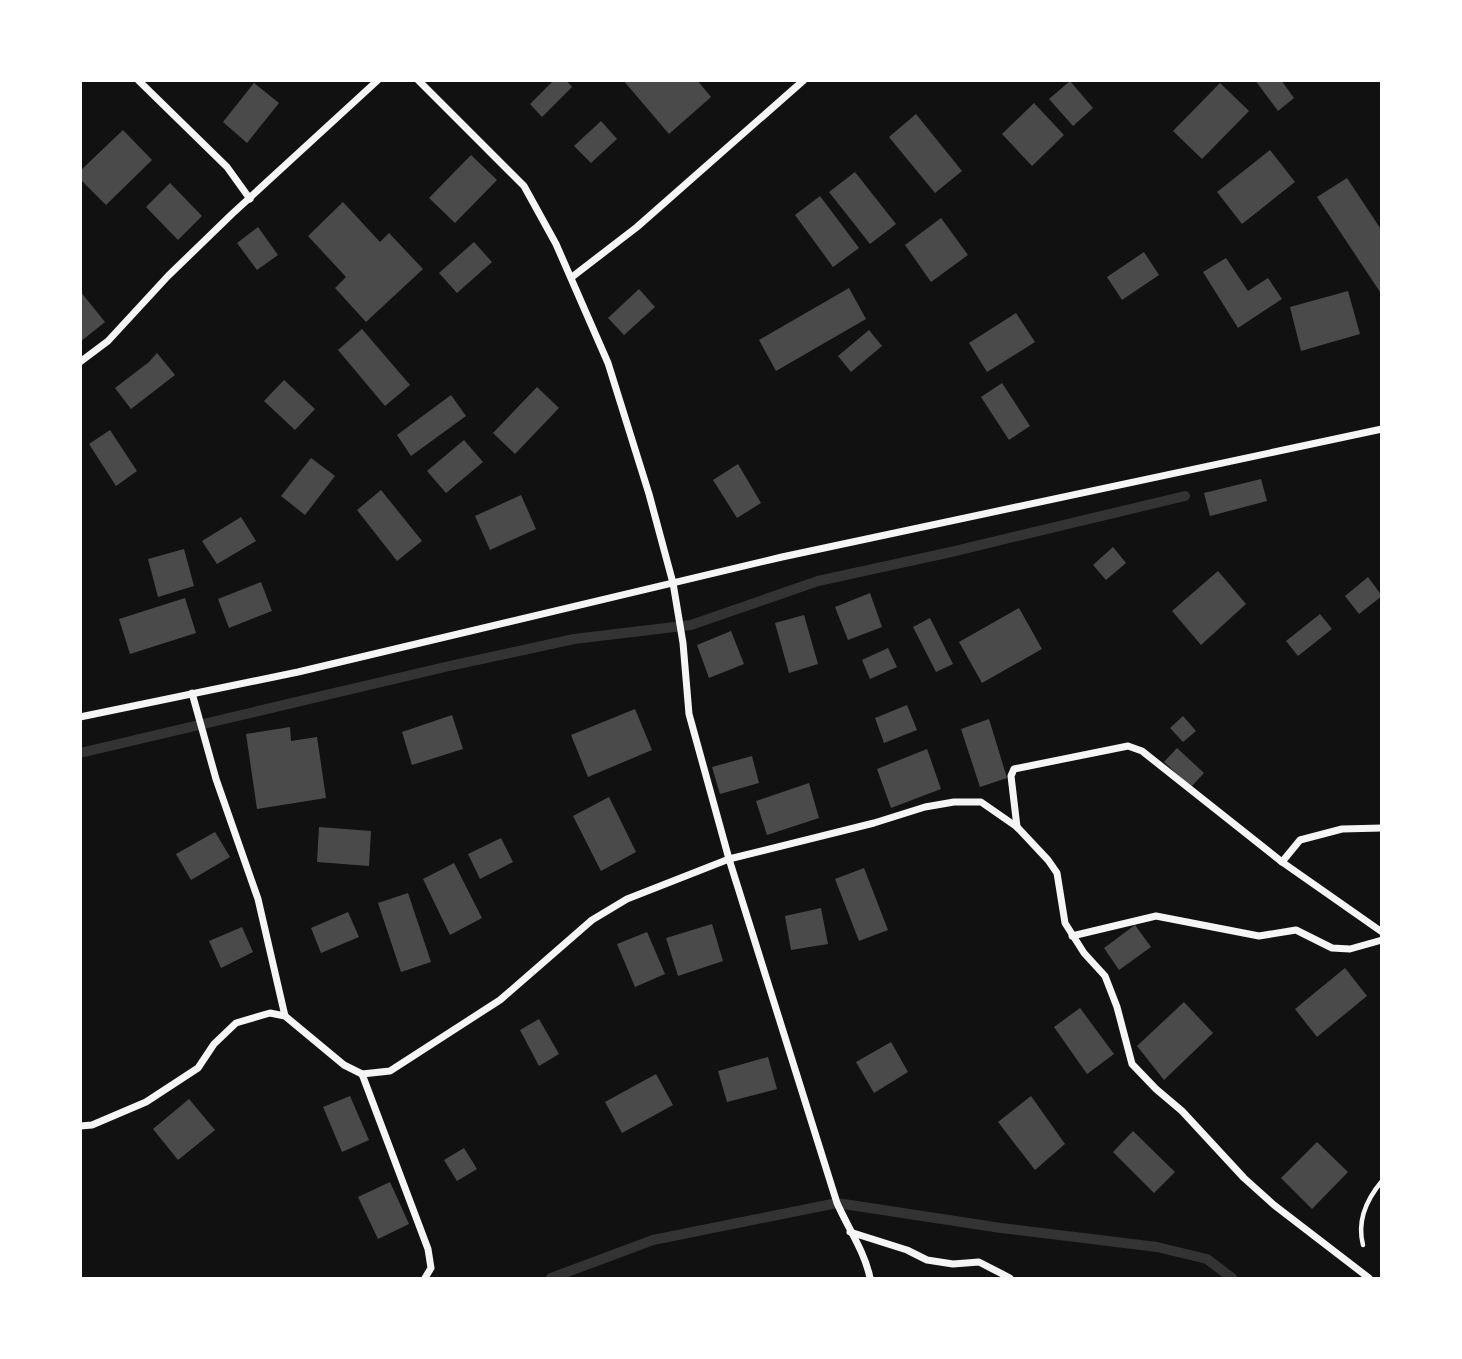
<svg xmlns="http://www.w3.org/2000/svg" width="1462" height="1359" viewBox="0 0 1462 1359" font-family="Figtree,sans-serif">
<rect width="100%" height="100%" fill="#111"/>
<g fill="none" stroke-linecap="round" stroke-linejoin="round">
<g stroke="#333" stroke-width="10">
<path d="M80 753 445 667 574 639 691 625 818 581 951 552 1185 496"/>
<path d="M551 1278 653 1240 837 1203 1001 1228 1157 1247 1207 1259 1232 1278"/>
</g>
</g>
<g fill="#4a4a4a">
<path d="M554 80H566L572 87 542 117 530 104Z"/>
<path d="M623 80H697L711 97 669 134Z"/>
<path d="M1255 80H1281L1294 98 1278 111Z"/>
<path d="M1070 81 1093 108 1073 126 1049 99Z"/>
<path d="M254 83 279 103 247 143 223 122Z"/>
<path d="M1220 83 1249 111 1202 159 1173 131Z"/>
<path d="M1034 103 1064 135 1032 166 1002 134Z"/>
<path d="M916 114 962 171 935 193 889 137Z"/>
<path d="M601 121 617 139 591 163 574 146Z"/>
<path d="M123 130 152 160 106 205 80 179V171Z"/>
<path d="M1270 150 1295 182 1242 224 1217 192Z"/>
<path d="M471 155 497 180 455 223 429 198Z"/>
<path d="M855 172 896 224 870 244 829 192Z"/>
<path d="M1347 178 1382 231 1380 292 1317 197Z"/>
<path d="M170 183 202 216 178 240 146 207Z"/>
<path d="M820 196 859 248 833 267 795 215Z"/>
<path d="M343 202 380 242 389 233 423 269 366 322 335 288 346 277 308 236Z"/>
<path d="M941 218 968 255 931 282 905 245Z"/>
<path d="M258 227 278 255 257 270 237 243Z"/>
<path d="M474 242 492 262 457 293 439 273Z"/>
<path d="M1144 252 1159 275 1122 300 1107 277Z"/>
<path d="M1226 258 1248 291 1268 278 1282 299 1238 328 1203 272Z"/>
<path d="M849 288 866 319 776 371 759 340Z"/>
<path d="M639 289 655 307 624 335 608 318Z"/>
<path d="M80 291 105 322 80 342Z"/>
<path d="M1348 291 1360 334 1301 351 1290 307Z"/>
<path d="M1016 313 1035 342 987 372 969 343Z"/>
<path d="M362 329 410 385 385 406 338 350Z"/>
<path d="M869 330 882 346 851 372 838 356Z"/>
<path d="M157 353 175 375 131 409 115 388 149 362Z"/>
<path d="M284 380 315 409 295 430 264 401Z"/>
<path d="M1002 383 1030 426 1009 440 981 397Z"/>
<path d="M537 387 559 408 515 454 493 433Z"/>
<path d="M451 395 466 416 411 456 397 435Z"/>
<path d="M110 430 137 471 116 486 89 444Z"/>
<path d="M464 440 483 462 446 493 427 471Z"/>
<path d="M311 458 335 476 305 515 281 496Z"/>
<path d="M738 464 761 503 737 518 713 480Z"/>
<path d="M1261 479 1267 501 1210 516 1204 493Z"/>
<path d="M381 490 422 541 397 561 357 510Z"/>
<path d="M521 495 536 529 490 550 475 516Z"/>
<path d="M241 517 256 541 217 564 202 541Z"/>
<path d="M1113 547 1126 563 1106 580 1093 565Z"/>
<path d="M184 549 194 586 158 597 148 559Z"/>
<path d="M1218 571 1246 604 1201 645 1172 611Z"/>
<path d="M1368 577 1382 596 1359 614 1345 596Z"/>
<path d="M261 582 272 611 229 628 218 599Z"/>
<path d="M870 593 882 627 848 640 835 607Z"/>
<path d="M185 598 196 633 130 654 119 619Z"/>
<path d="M1019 608 1042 649 982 683 959 642Z"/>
<path d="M1320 614 1332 629 1298 656 1286 641Z"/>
<path d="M804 615 818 664 789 673 775 623Z"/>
<path d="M930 618 953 664 936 672 913 627Z"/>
<path d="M731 631 744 664 709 678 697 645Z"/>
<path d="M888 648 897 667 870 679 862 660Z"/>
<path d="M907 705 917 730 884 743 875 718Z"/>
<path d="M635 709 652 750 588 777 571 735Z"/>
<path d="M452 715 463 749 412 765 402 732Z"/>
<path d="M1183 716 1196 731 1183 742 1170 728Z"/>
<path d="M989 719 1007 778 980 787 961 729Z"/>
<path d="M290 727 291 741 317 737 326 798 257 809 246 734Z"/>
<path d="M1177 748 1204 773 1191 787 1164 762Z"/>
<path d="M927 749 941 789 891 808 877 769Z"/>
<path d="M752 756 759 783 720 794 712 767Z"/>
<path d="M809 783 819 818 767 835 756 801Z"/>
<path d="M609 797 636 852 601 871 573 816Z"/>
<path d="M319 827 371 831 369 866 317 862Z"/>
<path d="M215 832 230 857 191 880 176 854Z"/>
<path d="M501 838 513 862 480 879 468 854Z"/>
<path d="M454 863 482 918 450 935 423 879Z"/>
<path d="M864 868 888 930 859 941 835 879Z"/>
<path d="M408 893 431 962 401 972 378 903Z"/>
<path d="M821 908 828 944 791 950 785 916Z"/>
<path d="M348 912 359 937 321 953 311 928Z"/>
<path d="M712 924 723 961 678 976 666 938Z"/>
<path d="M1135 925 1151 947 1119 970 1104 948Z"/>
<path d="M242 927 253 952 221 968 209 941Z"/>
<path d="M647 932 665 974 635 987 617 944Z"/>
<path d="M1345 968 1367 996 1317 1037 1295 1009Z"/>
<path d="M1184 1002 1213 1033 1164 1080 1137 1046Z"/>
<path d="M1080 1008 1114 1054 1087 1074 1054 1027Z"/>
<path d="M539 1019 559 1054 539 1066 520 1030Z"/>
<path d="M891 1042 908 1072 874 1093 856 1062Z"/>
<path d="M768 1057 777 1089 727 1102 718 1071Z"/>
<path d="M656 1074 673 1105 622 1133 605 1102Z"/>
<path d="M350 1096 369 1140 342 1152 323 1107Z"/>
<path d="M1031 1096 1065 1144 1035 1170 998 1122Z"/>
<path d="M189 1099 215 1130 178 1160 153 1129Z"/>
<path d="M1133 1131 1175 1172 1154 1193 1113 1152Z"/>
<path d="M1317 1142 1348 1172 1312 1209 1281 1178Z"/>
<path d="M464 1148 477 1169 457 1181 444 1160Z"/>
<path d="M390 1182 409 1224 378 1239 358 1197Z"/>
</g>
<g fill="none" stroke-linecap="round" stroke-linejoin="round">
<path stroke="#f5f5f5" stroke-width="4.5" d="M1363 1245C1357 1222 1366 1200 1382 1181"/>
<g stroke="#f5f5f5" stroke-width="7">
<path d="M138 80 227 167 250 199"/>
<path d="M418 80 524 186 556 244 608 363 649 494 673 583 683 643 689 714 729 859 837 1203C848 1228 865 1252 870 1278"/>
<path d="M572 277 637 227 804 80"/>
<path d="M80 362 108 341 168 276 232 214 378 80"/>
<path d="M192 693 216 779 258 899 285 1016"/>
<path d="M80 717 298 672 782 557 1382 429"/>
<path d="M1017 827 1011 776 1014 769 1128 746 1142 751 1282 862 1382 932"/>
<path d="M1282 862 1300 840 1342 829 1382 828"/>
<path d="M1072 936 1156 916 1259 936 1296 930 1332 948 1350 949 1382 940"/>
<path d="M362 1074 428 1249 431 1268 425 1278"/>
<path d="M80 1126 92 1125 146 1102 198 1068 214 1044 236 1023 270 1013 285 1016 344 1065 362 1074 390 1071 500 1000 592 920 627 899 729 859 874 823 925 807 954 802H981L1017 827 1048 860 1057 873 1065 923 1084 953 1105 976 1117 1007 1132 1064 1156 1089 1182 1111 1244 1178 1274 1205 1369 1278"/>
<path d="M850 1232 907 1250 927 1260 953 1264 979 1262 1010 1278"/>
</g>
</g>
<rect width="1462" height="1359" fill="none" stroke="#ffffff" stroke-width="164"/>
</svg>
